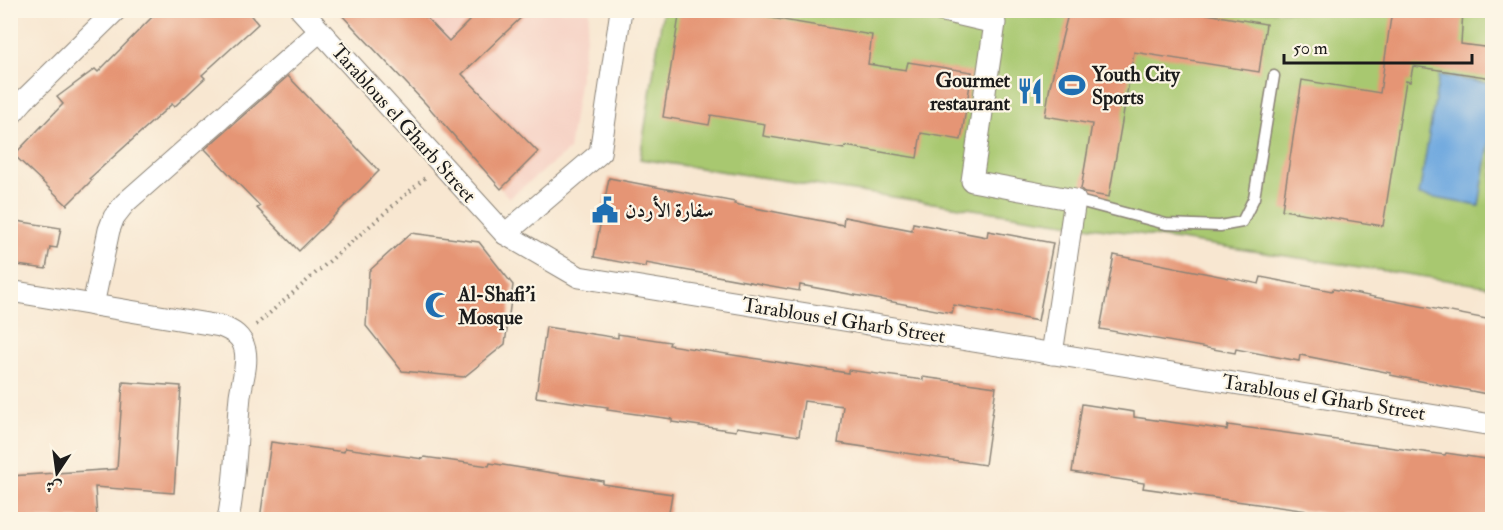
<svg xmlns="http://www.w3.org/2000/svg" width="1503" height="530" viewBox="0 0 1503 530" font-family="'IM FELL Double Pica',Amiri,serif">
<rect width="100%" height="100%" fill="#fcf5e5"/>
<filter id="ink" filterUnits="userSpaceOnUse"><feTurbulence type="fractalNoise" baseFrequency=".0167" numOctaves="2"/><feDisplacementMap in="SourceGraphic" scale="12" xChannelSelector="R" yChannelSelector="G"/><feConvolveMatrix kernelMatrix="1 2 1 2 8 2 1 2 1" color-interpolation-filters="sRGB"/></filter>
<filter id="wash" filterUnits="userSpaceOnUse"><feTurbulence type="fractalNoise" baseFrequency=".008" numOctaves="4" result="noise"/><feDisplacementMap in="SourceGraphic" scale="24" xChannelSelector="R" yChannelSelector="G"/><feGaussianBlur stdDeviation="1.35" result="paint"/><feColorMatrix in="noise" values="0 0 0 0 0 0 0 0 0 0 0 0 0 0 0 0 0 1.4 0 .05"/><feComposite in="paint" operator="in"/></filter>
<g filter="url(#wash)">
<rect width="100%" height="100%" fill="#f8e7d1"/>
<path fill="#f6d2c5" d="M337 11H590L569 150 509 198 428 107Z"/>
<path fill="#a8c870" stroke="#627246" stroke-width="1.5" d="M663 11H1492V287L640 159Z"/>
<path fill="#6fa9df" stroke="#46627e" stroke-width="1.5" d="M1439 75 1492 84V126L1479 206 1419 195Z"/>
<g id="blocks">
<g fill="#e59575">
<path d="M159 10H246L258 24 202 75 205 78 174 107 172 104 90 178 92 180 67 205 14 155 63 104 57 97 95 69 98 72Z"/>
<path d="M337 10H419L449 41 480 10H529L462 74 538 152 501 189 425 103Z"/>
<path d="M680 10H724L872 35 868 64 906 70 908 62 972 72 961 140 921 133 917 158 845 146 844 149 763 136 765 124 711 115 709 125 663 117Z"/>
<path d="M1069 10H1183L1266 24 1259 72 1134 52 1109 197 1085 193 1081 189 1092 124 1045 116 1050 86Z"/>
<path d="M1392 10H1463L1461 44 1492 48V78L1413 66 1410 82 1406 81 1383 226 1282 210 1302 80 1380 93Z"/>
<path d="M288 76 379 171 299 251 257 208 260 206 205 149Z"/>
<path d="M609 178 735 202 734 204 843 225 844 217 912 230 913 223 987 237 988 231 1053 243 1038 321 954 305 952 313 800 285 799 291 646 263 645 267 594 257Z"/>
<path d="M10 220 61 228 57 248 50 247 46 269 10 264Z"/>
<path d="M411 233 479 242 513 285 505 344 464 377 402 371 366 326 369 271Z"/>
<path d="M1114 255 1259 284 1261 277 1332 291 1333 289 1492 320V395L1390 375 1391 373 1300 355 1299 361 1236 349 1235 353 1100 329Z"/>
<path d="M546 327 618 338V334L670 342 669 345 848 373V370L923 380V377L996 387 985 465 838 443 843 406 804 401 799 436 737 427 736 431 672 422V419L607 410 608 407 536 397Z"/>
<path d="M123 382 181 386 174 493 95 487 97 519H10V476L117 469Z"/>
<path d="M1082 404 1134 412V417L1227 430 1228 425 1445 455 1446 453 1492 460V510L1491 519H1395L1343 512V516L1143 488 1144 483 1072 472Z"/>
<path d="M271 442 344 452 345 448 423 459 424 457 489 466 490 463 603 481V484L672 494 668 519H260Z"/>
</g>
</g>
</g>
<g filter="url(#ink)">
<use href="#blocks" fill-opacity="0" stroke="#8a8276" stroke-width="1.5"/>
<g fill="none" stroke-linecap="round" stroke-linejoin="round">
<g stroke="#8a8276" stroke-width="13">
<path id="service" d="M1075 200 1166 224 1220 226 1242 222 1254 198 1274 76"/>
</g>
<g stroke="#8a8276" stroke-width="23">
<g id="minor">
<path d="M301 10 505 234 579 277 1492 425"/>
<path d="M939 10 995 23 972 181 1075 200 1052 354"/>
<path d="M10 116 23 101 116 10"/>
<path d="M505 234 600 153 621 10"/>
<path d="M10 291 220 326C233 331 242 336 245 350 248 365 242 381 240 396 236 437 236 479 228 520"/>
<path d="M93 305 109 230 114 217 125 203 320 31"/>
</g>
</g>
<path stroke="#8a8276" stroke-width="4" stroke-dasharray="1.5 4.5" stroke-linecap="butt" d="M256 325 425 178"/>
<use href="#service" stroke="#fff" stroke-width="10"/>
<use href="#minor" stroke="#fff" stroke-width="21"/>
</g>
</g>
<defs>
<g id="stadium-bare" transform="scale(2.07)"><path d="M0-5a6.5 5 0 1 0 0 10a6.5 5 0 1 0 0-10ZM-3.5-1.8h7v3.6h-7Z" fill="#1f6fb2" stroke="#fcf5e5" stroke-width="2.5" paint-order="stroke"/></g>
<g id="restaurant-bare" transform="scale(2.07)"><path d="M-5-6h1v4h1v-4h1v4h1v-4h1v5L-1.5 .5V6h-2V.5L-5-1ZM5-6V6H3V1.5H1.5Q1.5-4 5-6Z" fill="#1f6fb2" stroke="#fcf5e5" stroke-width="2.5" paint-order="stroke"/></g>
<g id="civic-bare" transform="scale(2.07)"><path d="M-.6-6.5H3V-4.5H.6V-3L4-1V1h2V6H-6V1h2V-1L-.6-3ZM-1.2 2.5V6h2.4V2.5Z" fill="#1f6fb2" stroke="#fcf5e5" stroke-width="2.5" paint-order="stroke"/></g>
<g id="mosque-bare" transform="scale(2.07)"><path d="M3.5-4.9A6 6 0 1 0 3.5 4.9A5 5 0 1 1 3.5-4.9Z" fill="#1f6fb2" stroke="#fcf5e5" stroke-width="2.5" paint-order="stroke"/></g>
</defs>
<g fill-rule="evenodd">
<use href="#stadium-bare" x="1072" y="85"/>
<use href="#restaurant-bare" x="1030" y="91"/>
<use href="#civic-bare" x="605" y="210"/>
<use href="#mosque-bare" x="438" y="305"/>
</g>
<g text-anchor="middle" stroke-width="4.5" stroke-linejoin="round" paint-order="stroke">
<g font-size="20" font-weight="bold" fill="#1c1c1c" stroke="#fcf5e5" text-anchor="start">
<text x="1092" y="81">Youth City<tspan x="1092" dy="23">Sports</tspan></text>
<text x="1010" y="87" text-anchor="end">Gourmet<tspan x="1010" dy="23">restaurant</tspan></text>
<text x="625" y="217">سفارة الأردن</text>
<text x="458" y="301">Al-Shafi'i<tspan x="458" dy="23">Mosque</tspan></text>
</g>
<g font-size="20" fill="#1c1c1c" stroke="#fcf5e5">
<text transform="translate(404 123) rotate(48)" y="7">Tarablous el Gharb Street</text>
<text transform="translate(844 320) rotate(9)" y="7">Tarablous el Gharb Street</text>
<text transform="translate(1324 397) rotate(9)" y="7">Tarablous el Gharb Street</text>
</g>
</g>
<rect width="1503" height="530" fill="none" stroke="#fcf5e5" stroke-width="36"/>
<g transform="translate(57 473) rotate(193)" stroke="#fcf5e5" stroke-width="4.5" paint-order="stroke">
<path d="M0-4.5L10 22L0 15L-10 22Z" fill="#1c1c1c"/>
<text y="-9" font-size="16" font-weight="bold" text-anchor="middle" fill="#1c1c1c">ش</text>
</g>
<path d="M1284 54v9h188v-9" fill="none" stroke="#1c1c1c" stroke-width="3"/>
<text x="1293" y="54" font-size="18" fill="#1c1c1c" stroke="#fcf5e5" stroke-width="4.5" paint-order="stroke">50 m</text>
</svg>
